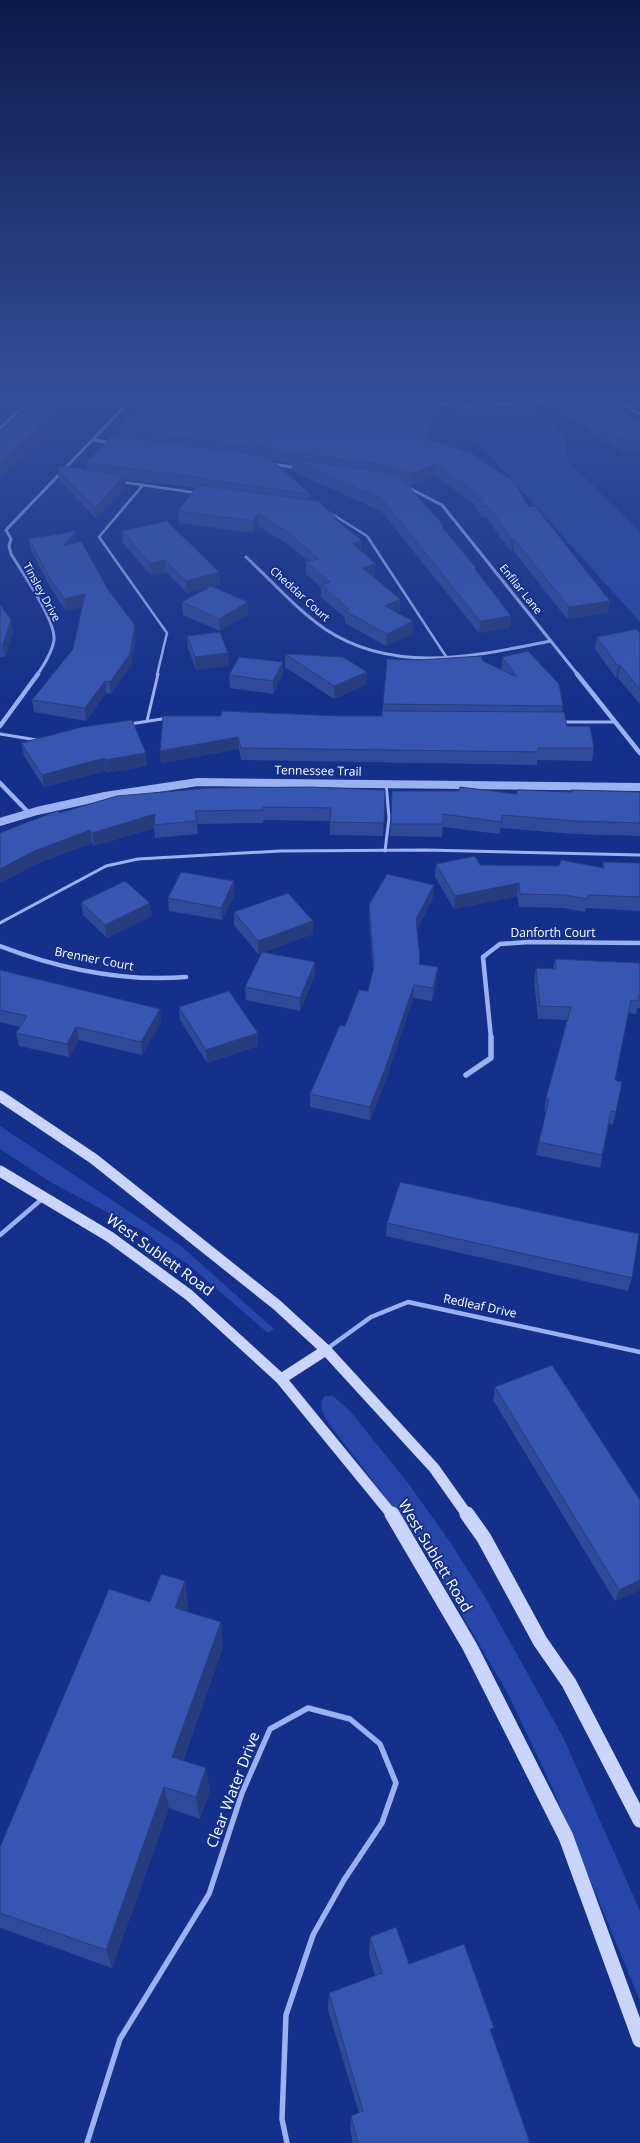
<svg xmlns="http://www.w3.org/2000/svg" width="640" height="2143" viewBox="0 0 640 2143" font-family="'Open Sans',sans-serif">
<rect width="100%" height="100%" fill="#14308a"/>
<g fill="#2647a9">
<path d="M439 399H528L565 436 568 461 640 532V622Z"/>
<path d="M0 1126 181 1246 274 1329 268 1333 189 1265 169 1252 143 1231 52 1183 0 1149Z"/>
<path d="M325 1396H333L350 1411 408 1483 450 1542 485 1597 564 1739 640 1911V2001L553 1789 507 1692 418 1540 330 1425C324 1416 317 1405 325 1396Z"/>
</g>
<g fill="none" stroke-linecap="round" stroke-linejoin="round">
<g stroke="#9bb1f0" stroke-width="2.5">
<path d="M0 428 22 408V403L15 399"/>
<path d="M122 482 197 493"/>
<path d="M143 485 99 537 167 633 157 675"/>
<path d="M332 514 367 536 447 658"/>
</g>
<g stroke="#9bb1f0" stroke-width="3">
<path d="M147 721 158 674"/>
<path d="M562 722H615"/>
<path d="M130 724 168 718"/>
<path d="M0 734 37 740"/>
<path d="M385 851 389 818 386 783"/>
<path d="M0 923 106 866 138 859 280 851 426 850 640 855"/>
</g>
<g stroke="#9bb1f0" stroke-width="4.5">
<path d="M0 1235 42 1199"/>
<path d="M328 1348 371 1317 408 1302 640 1352"/>
</g>
<path stroke="#9bb1f0" stroke-width="5.5" d="M87 2143 120 2039 209 1894 242 1793 270 1729 308 1708 350 1719 380 1744 396 1783 382 1823 344 1880 313 1935 286 2015 282 2119 287 2143"/>
<g stroke="#9bb1f0" stroke-width="3">
<path d="M380 399 468 406 557 401"/>
<path d="M615 399 640 414"/>
<path d="M93 440 112 443"/>
<path d="M272 464 298 468"/>
<path d="M403 485 442 505 578 675"/>
<path d="M246 557C272 581 296 609 325 629 394 675 475 656 551 641"/>
<path d="M37 675C44 665 52 653 54 640 56 621 22 572 11 554L9 546 11 539 6 530 122 409"/>
</g>
<g stroke="#9bb1f0" stroke-width="4.5">
<path d="M577 674 640 753"/>
<path d="M0 726 38 674"/>
<path d="M0 783 28 812"/>
<path d="M0 946C60 969 122 982 186 977"/>
<path d="M491 1038 483 957 500 944 529 942 640 943"/>
</g>
<path stroke="#9bb1f0" stroke-width="5.5" d="M466 1075 491 1058V1037"/>
<path stroke="#9bb1f0" stroke-width="8" d="M0 822 37 811 105 796 198 782 640 787"/>
<g stroke="#c9d5fb" stroke-width="11">
<path d="M0 1096 94 1159 277 1305 326 1350 434 1468 468 1516"/>
<path d="M0 1171 110 1237 189 1295 281 1379 393 1516"/>
<path d="M281 1379 326 1350"/>
</g>
<g stroke="#c9d5fb" stroke-width="15">
<path d="M392 1514 470 1647 566 1837 640 2040"/>
<path d="M467 1514 484 1538 540 1641 569 1683 640 1820"/>
</g>
</g>
<g fill="#2f4a99">
<path d="M146 399H377V400L441 418 429 440 529 507 608 613 567 619 513 550 510 551 487 518H482L474 504 434 475 412 486 406 484 444 529 511 616 510 628 479 633 381 511 292 471V464L273 461 310 494V500L337 520 361 552 375 576H373L400 611 397 613 413 634 386 646 345 623V618L321 597V587L306 574V562L308 561 289 545 258 526 253 533 179 523 178 511 196 488 125 479 126 486 97 520 59 480 57 469 87 470 86 463 119 436 118 429Z"/>
<path d="M538 399H594L640 422V454L630 451 628 454 588 432 589 429 550 406 551 399 541 400Z"/>
<path d="M122 531 219 572 220 584 212 587 248 614 220 631 183 615 182 602 211 587 187 593 166 572 151 575 123 543Z"/>
<path d="M29 539 77 542 109 591 136 637 131 666 111 694 106 693 86 721 34 712 32 700 73 649 83 607 66 611 50 587 31 550Z"/>
<path d="M0 604 13 632 5 657H0Z"/>
<path d="M640 633V704L618 678H616L595 649 597 637Z"/>
<path d="M187 636 229 666 196 670 188 648Z"/>
<path d="M285 654 367 684 334 699 285 667Z"/>
<path d="M502 657 563 706 562 712 567 726 594 748 592 761 537 760V765L241 760 239 749 161 763 160 751 340 716H382L383 704 419 660 483 661 501 669Z"/>
<path d="M283 662V675L273 694 230 688 229 675Z"/>
<path d="M21 743 147 766 106 773V771L44 787 24 756Z"/>
<path d="M385 790 383 836 330 835V821L263 820V823L197 824 198 834 155 838 154 828 94 846 92 843 36 864 0 883V833L59 813Z"/>
<path d="M517 790 571 792V790L640 792V836L573 834 501 828 499 834 443 827 442 837 390 836 392 791 517 794Z"/>
<path d="M603 862 640 863V911L586 908 585 912 563 908 519 907 517 896 454 909 435 877 436 864 602 868Z"/>
<path d="M235 894 222 920 169 911 168 898Z"/>
<path d="M433 898 417 929 420 965 437 980 432 1001 413 998 385 1082 370 1120 310 1107V1094L345 1026 368 991 373 970 369 918V905Z"/>
<path d="M81 902 152 916 107 938 83 915Z"/>
<path d="M234 912 313 934 264 952 315 962V975L300 1011 246 1000 245 987 262 953 258 954 234 925Z"/>
<path d="M555 959 640 963V1008H637L636 1014 628 1013 615 1080 622 1082 613 1125 609 1124 600 1168 536 1155 539 1142 546 1112 544 1111 546 1098 567 1020 538 1019 534 981 536 968 553 969Z"/>
<path d="M0 970 160 1009 161 1022 142 1055 79 1040 69 1057 19 1046 16 1033 20 1027 0 1022Z"/>
<path d="M179 1007 258 1046 207 1063 180 1020Z"/>
<path d="M387 1223 632 1278 628 1291 386 1236Z"/>
<path d="M495 1387 640 1590 615 1601 493 1400Z"/>
<path d="M185 1581 188 1607 187 1612 221 1622 223 1647 183 1761 210 1790 200 1819 169 1808 112 1968 0 1928V1847L150 1602Z"/>
<path d="M370 1937 409 1964 491 2034 530 2143H353L350 2130 351 2116 359 2113 328 2010 329 1993 375 1976 369 1955Z"/>
</g>
<g fill="#263c7d">
<path d="M63 402 64 413 0 478V465Z"/>
<path d="M441 407V418L423 449 424 438Z"/>
<path d="M632 440 630 451 628 454 630 443Z"/>
<path d="M435 464 434 475 412 486V474Z"/>
<path d="M125 475 126 486 97 520 95 508Z"/>
<path d="M258 514V526L253 533V521Z"/>
<path d="M76 531 77 543 63 546Z"/>
<path d="M511 539H514L513 550 510 551Z"/>
<path d="M362 541 361 552 352 543Z"/>
<path d="M165 560 166 572 151 575 150 563Z"/>
<path d="M376 564 375 576 362 579V568Z"/>
<path d="M219 572 220 584 187 593 186 581Z"/>
<path d="M85 594 87 606 66 611 64 599Z"/>
<path d="M400 599V611L385 618V606Z"/>
<path d="M610 601 608 613 567 619 569 607Z"/>
<path d="M248 602V614L220 631 219 619Z"/>
<path d="M511 616 510 628 479 633 480 621Z"/>
<path d="M11 620 13 632 5 657 3 645Z"/>
<path d="M413 621V634L386 646 387 634Z"/>
<path d="M135 625 136 637 131 666 111 694 110 682Z"/>
<path d="M228 653 229 666 196 670 195 657Z"/>
<path d="M283 662V675L273 694V681Z"/>
<path d="M620 665 618 678H616L618 666Z"/>
<path d="M367 672V684L334 699V686Z"/>
<path d="M105 681 106 693 86 721 85 708Z"/>
<path d="M238 737 239 749 161 763 160 751Z"/>
<path d="M146 753 147 766 106 773 105 760Z"/>
<path d="M104 758 106 771 44 787 42 775Z"/>
<path d="M155 814 154 828 94 846 92 833Z"/>
<path d="M90 830 92 843 36 864 0 883V869L34 851Z"/>
<path d="M234 881 235 894 222 920 221 908Z"/>
<path d="M519 883 517 896 454 909 455 896Z"/>
<path d="M434 885 433 898 416 932V919Z"/>
<path d="M150 903 152 916 107 938 105 925Z"/>
<path d="M313 921V934L258 954V941Z"/>
<path d="M315 962V975L300 1011V998Z"/>
<path d="M438 967 437 980 432 1001 433 988Z"/>
<path d="M414 985 413 998 385 1082 370 1120V1107Z"/>
<path d="M160 1009 161 1022 142 1055 141 1042Z"/>
<path d="M76 1027 79 1040 69 1057 67 1044Z"/>
<path d="M258 1033V1046L207 1063 206 1050Z"/>
<path d="M640 1580V1590L615 1601 619 1590Z"/>
<path d="M185 1581 188 1607 179 1633 175 1608Z"/>
<path d="M221 1622 223 1647 176 1779 172 1757Z"/>
<path d="M206 1768 210 1790 200 1819 196 1797Z"/>
<path d="M164 1787 169 1808 112 1968 106 1950Z"/>
</g>
<g fill="#3756b2" stroke="#263c7d">
<path d="M146 399H376V400L441 407 424 438 473 454 514 482 529 507 535 506 610 601 569 607 514 539H511L488 506 483 507 475 492 435 464 412 474 379 464 269 450 250 441 258 448 118 429Z"/>
<path d="M557 399H594L622 412 640 422V442L632 440 630 443 590 421 593 420Z"/>
<path d="M63 402 0 465V431L29 404Z"/>
<path d="M113 435 267 456 310 494 203 479 204 478 86 463Z"/>
<path d="M292 459 378 471 404 478 402 479 444 526 442 527 477 569H475L511 616 480 621 382 499Z"/>
<path d="M60 466 125 475 95 508 57 469Z"/>
<path d="M198 485 318 501 337 518H334L362 541 352 543 376 564 362 568 400 599 385 606 413 621 387 634 345 611 349 609 321 585 330 582 306 562 319 559 289 533 258 514 253 521 178 511Z"/>
<path d="M167 521 219 572 186 581 165 560 150 563 122 531Z"/>
<path d="M76 531 63 546 81 541 109 591 135 625 130 654 110 682 105 681 85 708 32 700 73 649 85 594 64 599 48 575 29 539Z"/>
<path d="M211 586 248 602 219 619 182 602Z"/>
<path d="M0 604 11 620 3 645H0Z"/>
<path d="M637 629 640 633V689L620 665 618 666 597 637Z"/>
<path d="M220 632 228 653 195 657 187 636Z"/>
<path d="M528 651 559 684 563 706 383 704 387 659 419 660 481 656 483 661 517 677 502 657Z"/>
<path d="M285 654 343 657 367 672 334 686Z"/>
<path d="M239 657 283 662 273 681 229 675Z"/>
<path d="M222 711 340 716H382V711L564 712 567 726H590L594 748H538V752L241 748 238 737 160 751 163 716H221Z"/>
<path d="M132 720 146 753 105 760 104 758 42 775 21 743 82 727Z"/>
<path d="M310 787 385 790 384 823 330 822 331 808 263 807V810L195 811 197 821 154 825 155 814 92 833 90 830 34 851 0 869V833L7 830 57 811 59 813 117 796 210 788Z"/>
<path d="M460 787 517 794V790L572 792 571 790 640 792V823L575 821 502 815 501 822 443 814V824H391L392 791H459Z"/>
<path d="M475 856 480 865 559 866 561 860 604 868 603 862 640 863V897L588 895 587 899 565 895 520 894 519 883 455 896 436 864Z"/>
<path d="M181 872 234 881 221 908 168 898Z"/>
<path d="M387 874 434 885 416 919 420 958 419 964 438 967 433 988 414 985 385 1069 370 1107 310 1094 340 1025 345 1026 359 990 368 991 374 966 369 905Z"/>
<path d="M125 881 150 903 105 925 81 902Z"/>
<path d="M288 893 313 921 258 941 234 912Z"/>
<path d="M262 952 315 962 300 998 245 987Z"/>
<path d="M555 959 640 963V995H638L639 1001 631 1000 615 1080 622 1082 616 1112 611 1111 602 1155 539 1142 549 1099 546 1098 571 1007 540 1006 536 968 556 969Z"/>
<path d="M0 970 160 1009 141 1042 76 1027 67 1044 16 1033 27 1016 0 1010Z"/>
<path d="M229 991 258 1033 206 1050 179 1007Z"/>
<path d="M400 1182 639 1234 632 1278 387 1223Z"/>
<path d="M552 1365 640 1500V1580L619 1590 495 1387Z"/>
<path d="M161 1574 185 1581 175 1608 221 1622 172 1757 206 1768 196 1797 164 1787 106 1950 0 1913V1847L109 1589 150 1602Z"/>
<path d="M396 1927 409 1964 464 1944 494 2028 490 2029 530 2143H358L351 2116 363 2111 329 1993 382 1973 370 1937Z"/>
</g>
<linearGradient id="sky" x2="0" y2="1"><stop stop-color="#0b1a4c"/><stop offset="0.57" stop-color="#344e98"/><stop offset="1" stop-color="#344e98" stop-opacity="0"/></linearGradient>
<rect width="640" height="699" fill="url(#sky)"/>
<g text-anchor="middle" stroke-width="4" stroke-linejoin="round" paint-order="stroke">
<g font-size="11" fill="#fff" stroke="#14308a">
<text transform="translate(521 589) rotate(51)" y="4">Enfilar Lane</text>
<text transform="translate(42 592) rotate(61)" y="4">Tinsley Drive</text>
<text transform="translate(300 594) rotate(42)" y="4">Cheddar Court</text>
</g>
<g font-size="12" fill="#fff" stroke="#14308a">
<text transform="translate(318 771) rotate(1)" y="4">Tennessee Trail</text>
<text x="553" y="937">Danforth Court</text>
<text transform="translate(94 959) rotate(11)" y="4">Brenner Court</text>
<text transform="translate(480 1306) rotate(12)" y="4">Redleaf Drive</text>
</g>
<g font-size="15" fill="#fff" stroke="#14308a">
<text transform="translate(160 1255) rotate(36)" y="5">West Sublett Road</text>
<text transform="translate(435 1556) rotate(59)" y="5">West Sublett Road</text>
<text transform="translate(233 1790) rotate(-69)" y="5">Clear Water Drive</text>
</g>
</g>
</svg>
